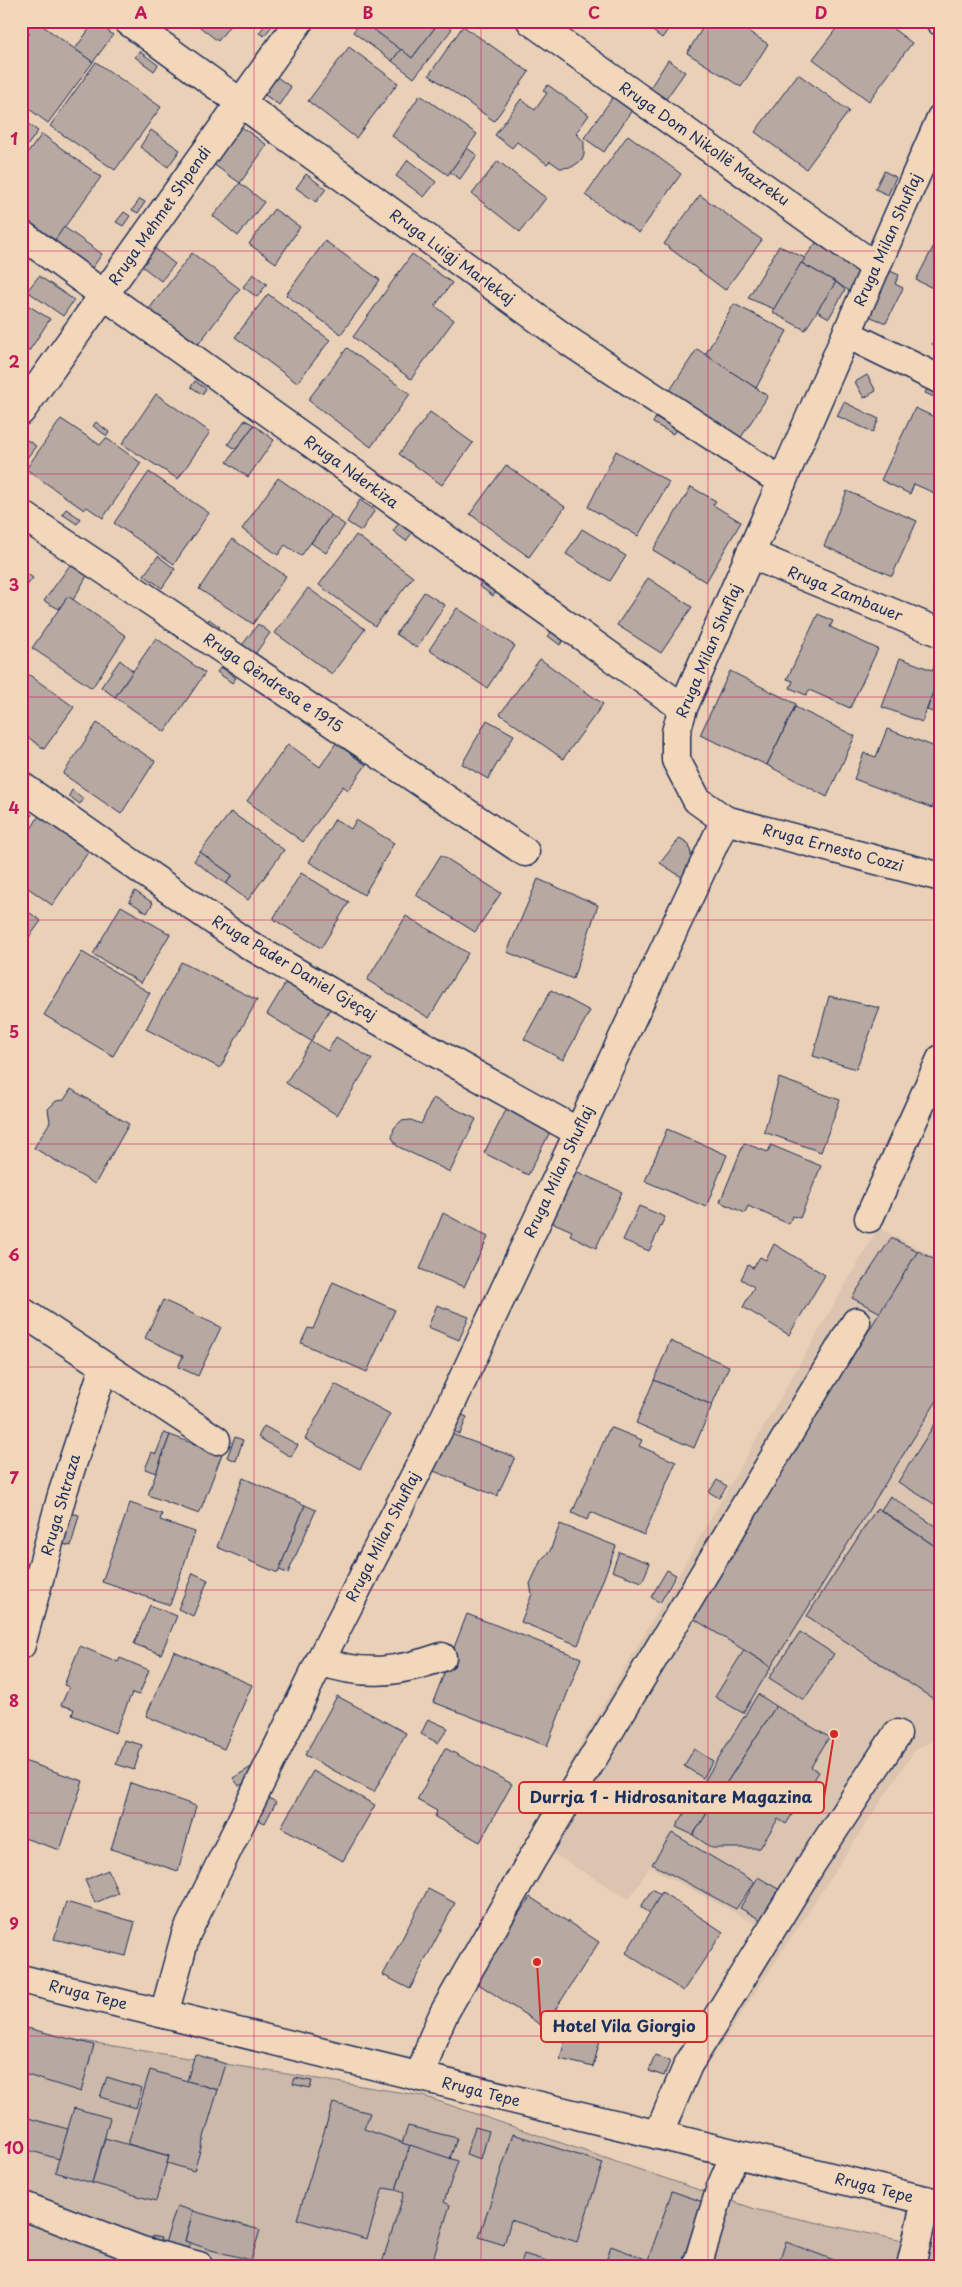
<svg xmlns="http://www.w3.org/2000/svg" width="962" height="2287" viewBox="0 0 962 2287" font-family="'Playpen Sans',sans-serif">
<rect width="100%" height="100%" fill="#ead0b6"/>
<filter id="ink" filterUnits="userSpaceOnUse"><feTurbulence type="fractalNoise" baseFrequency=".02" numOctaves="2"/><feDisplacementMap in="SourceGraphic" scale="10" xChannelSelector="R" yChannelSelector="G"/><feConvolveMatrix kernelMatrix="1 2 1 2 8 2 1 2 1" color-interpolation-filters="sRGB"/></filter>
<g filter="url(#ink)">
<path fill="#dbc4b0" d="M878 1228 941 1260V1728L932 1741 914 1751 702 2073 688 2065 759 1926 650 1867 629 1899 527 1838Z"/>
<path fill="#ccb9a9" stroke="#747484" d="M21 2031 423 2096 758 2210 941 2249V2266H21Z"/>
<g fill="#b7a8a1" stroke="#1b2f5e">
<path d="M21 21H36L93 62 48 123 21 103V45L30 33 21 26Z"/>
<path d="M95 21 113 35 93 62 75 49Z"/>
<path d="M192 21H233L218 41Z"/>
<path d="M361 21H379L373 29 401 49 392 61 353 32Z"/>
<path d="M379 21H440L412 58 373 29Z"/>
<path d="M440 21 452 29 414 78 392 61 401 49 412 58Z"/>
<path d="M639 21H674L662 38Z"/>
<path d="M707 21H732L768 44 741 87 687 53Z"/>
<path d="M749 21H761L757 27Z"/>
<path d="M842 21H883L912 43 869 101 813 59Z"/>
<path d="M267 22 272 26 264 36 259 33Z"/>
<path d="M463 26 529 72 494 121 429 75Z"/>
<path d="M349 47 398 83 356 138 308 101Z"/>
<path d="M139 51 158 65 154 71 135 57Z"/>
<path d="M668 60 685 72 666 99 650 88Z"/>
<path d="M96 62 161 107 115 170 50 126Z"/>
<path d="M798 74 849 111 806 169 755 132Z"/>
<path d="M274 75 291 87 279 105 262 93Z"/>
<path d="M548 85 589 115 576 133 584 142V155L582 160 572 167 560 168 550 161 547 164 517 142 512 148 495 135 521 99 535 110 547 93 543 91Z"/>
<path d="M420 95 477 134 448 175 392 136Z"/>
<path d="M613 97 632 110 604 152 584 138Z"/>
<path d="M21 119 38 131 21 154Z"/>
<path d="M240 126 267 145 240 183 213 164Z"/>
<path d="M151 130 180 150 168 167 140 147Z"/>
<path d="M42 134 101 177 55 240 21 216V162Z"/>
<path d="M628 135 681 174 639 233 585 195Z"/>
<path d="M467 148 477 155 460 179 450 172Z"/>
<path d="M408 160 436 182 424 197 396 176Z"/>
<path d="M498 161 546 198 520 232 472 194Z"/>
<path d="M884 171 896 177 888 195 875 189Z"/>
<path d="M306 174 326 189 316 202 296 188Z"/>
<path d="M240 183 264 202 238 236 213 216Z"/>
<path d="M700 195 762 240 725 290 664 244Z"/>
<path d="M140 199 145 202 138 213 132 210Z"/>
<path d="M274 209 300 227 276 263 249 244Z"/>
<path d="M124 212 130 216 123 226 116 222Z"/>
<path d="M64 227 102 254 88 274 46 243 50 237 55 240Z"/>
<path d="M939 236 941 237V292L916 280Z"/>
<path d="M818 240 860 270 855 295 836 282 801 263Z"/>
<path d="M325 241 380 280 341 334 286 295Z"/>
<path d="M152 246 175 264 161 281 138 263Z"/>
<path d="M779 246 805 258 774 309 748 298Z"/>
<path d="M192 253 240 289 197 346 149 309Z"/>
<path d="M412 254 452 283 435 306 454 320 411 379 353 337Z"/>
<path d="M801 263 836 282 805 330 772 312Z"/>
<path d="M886 269 899 275 895 284 903 288 886 323 871 317 868 309Z"/>
<path d="M253 274 267 284 257 297 243 287Z"/>
<path d="M39 276 74 300 63 316 27 291Z"/>
<path d="M836 282 845 290 829 318 817 311Z"/>
<path d="M268 294 330 340 297 383 235 337Z"/>
<path d="M21 301 50 319 29 351 21 346Z"/>
<path d="M734 304 787 331 756 388 705 355Z"/>
<path d="M941 326V348L932 344Z"/>
<path d="M347 348 410 394 371 447 308 400Z"/>
<path d="M697 349 768 396 738 442 667 395Z"/>
<path d="M867 375 876 391 864 398 855 382Z"/>
<path d="M195 381 206 389 202 394 191 387Z"/>
<path d="M929 385 941 390V400L925 393Z"/>
<path d="M156 394 210 432 178 479 122 444Z"/>
<path d="M844 402 879 419 873 432 837 416Z"/>
<path d="M915 408 941 420V496L914 484 910 494 881 480Z"/>
<path d="M430 412 473 443 442 485 399 454Z"/>
<path d="M656 417 676 429 673 434 653 423Z"/>
<path d="M61 419 100 445 106 438 141 463 103 518 87 507 84 510 26 469Z"/>
<path d="M245 420 254 425 236 449 228 444Z"/>
<path d="M96 422 109 432 107 436 93 426Z"/>
<path d="M254 425 274 440 248 477 227 462Z"/>
<path d="M21 436 36 446 21 466Z"/>
<path d="M616 451 669 482 638 536 588 507Z"/>
<path d="M506 465 565 507 529 557 470 514Z"/>
<path d="M149 472 209 513 174 564 114 523Z"/>
<path d="M278 478 331 515 301 556 285 545 278 555 242 529Z"/>
<path d="M691 487 716 501 713 505 741 522 706 582 653 550Z"/>
<path d="M847 491 917 521 892 576 824 546Z"/>
<path d="M360 500 375 510 361 531 347 522Z"/>
<path d="M66 509 81 519 77 524 62 514Z"/>
<path d="M331 515 345 525 326 553 311 543Z"/>
<path d="M399 523 412 533 406 541 393 531Z"/>
<path d="M582 529 626 556 610 581 566 554Z"/>
<path d="M356 535 413 577 375 626 319 585Z"/>
<path d="M232 539 286 576 253 624 199 589Z"/>
<path d="M158 556 175 569 162 588 144 575Z"/>
<path d="M70 565 87 576 73 600 68 596 59 609 44 601Z"/>
<path d="M21 569 33 578 21 593Z"/>
<path d="M941 575V595L933 591Z"/>
<path d="M648 578 692 607 661 653 617 625Z"/>
<path d="M482 581 496 592 493 596 479 586Z"/>
<path d="M308 588 365 629 332 674 275 633Z"/>
<path d="M424 592 445 605 417 648 396 634Z"/>
<path d="M68 596 126 636 92 688 32 648Z"/>
<path d="M457 608 515 646 487 688 429 650Z"/>
<path d="M818 614 833 621 830 627 878 649 850 708 809 690 806 695 790 688 793 681 787 679Z"/>
<path d="M209 619 220 627 216 632 205 625Z"/>
<path d="M258 624 270 633 253 657 240 648Z"/>
<path d="M553 630 565 638 560 645 548 636Z"/>
<path d="M156 638 205 673 165 732 115 697Z"/>
<path d="M938 657 941 658V673L933 670Z"/>
<path d="M900 658 940 673 922 722 882 707Z"/>
<path d="M540 659 603 704 563 759 500 714Z"/>
<path d="M120 660 133 671 115 697 101 687Z"/>
<path d="M221 667 236 678 232 683 217 672Z"/>
<path d="M21 669 74 707 44 749 21 732Z"/>
<path d="M730 671 796 704 767 765 700 735Z"/>
<path d="M940 673H941V715L927 710Z"/>
<path d="M795 707 855 736 827 797 767 765Z"/>
<path d="M487 720 514 735 488 779 462 764Z"/>
<path d="M97 723 155 761 121 814 63 774Z"/>
<path d="M887 729 941 749V786L932 808 854 779 864 753 876 757Z"/>
<path d="M336 743 366 765 348 790 343 786 303 842 247 801 288 744 320 767Z"/>
<path d="M72 790 84 799 80 804 69 796Z"/>
<path d="M21 808 32 815 24 827 21 826Z"/>
<path d="M231 812 284 850 248 900 226 884 232 875 200 852Z"/>
<path d="M40 814 69 832 67 836 89 851 52 905 21 883V837L25 839Z"/>
<path d="M335 819 351 829 356 820 394 843 364 895 309 862Z"/>
<path d="M680 838 689 844 692 860 683 878 660 863Z"/>
<path d="M200 852 232 875 226 884 194 861Z"/>
<path d="M441 855 501 893 475 932 416 895Z"/>
<path d="M301 873 349 902 321 948 273 919Z"/>
<path d="M538 879 598 905 573 979 507 952Z"/>
<path d="M135 891 153 903 147 913 129 901Z"/>
<path d="M121 906 170 934 141 983 93 954Z"/>
<path d="M22 907 41 921 21 948V908Z"/>
<path d="M406 916 468 953 429 1018 367 980Z"/>
<path d="M82 952 150 993 113 1056 44 1015Z"/>
<path d="M181 962 257 1000 220 1068 146 1029Z"/>
<path d="M289 977 335 1001 311 1041 267 1014Z"/>
<path d="M551 990 590 1011 563 1060 524 1039Z"/>
<path d="M829 996 880 1008 856 1069 813 1056Z"/>
<path d="M336 1037 372 1059 337 1115 286 1083 311 1041 328 1051Z"/>
<path d="M779 1078 840 1100 821 1152 764 1132Z"/>
<path d="M71 1089 129 1124 95 1184 34 1148 50 1122 48 1109 56 1101 64 1100Z"/>
<path d="M433 1098 476 1119 450 1172 397 1146 392 1137 394 1128 401 1121 411 1120 421 1124Z"/>
<path d="M507 1108 551 1130 528 1175 484 1153Z"/>
<path d="M667 1129 727 1155 706 1207 645 1181Z"/>
<path d="M744 1143 768 1152 771 1145 821 1166 800 1218 792 1216 789 1224 748 1206 745 1213 720 1202Z"/>
<path d="M571 1169 622 1192 596 1248 570 1235 572 1231 547 1220Z"/>
<path d="M639 1206 665 1217 649 1251 623 1240Z"/>
<path d="M443 1213 488 1237 464 1287 420 1269Z"/>
<path d="M891 1238 918 1251 881 1313 852 1298Z"/>
<path d="M774 1244 825 1275 789 1335 743 1307 754 1287 741 1279 748 1265 753 1268 760 1257 766 1260Z"/>
<path d="M918 1251 941 1263V1394L771 1667 691 1617Z"/>
<path d="M333 1282 395 1310 367 1372 301 1343 308 1328 313 1329Z"/>
<path d="M163 1300 221 1327 198 1376 178 1367 183 1356 145 1338Z"/>
<path d="M437 1305 469 1317 459 1340 428 1327Z"/>
<path d="M670 1341 729 1366 712 1405 654 1380Z"/>
<path d="M654 1380 712 1405 694 1448 636 1423Z"/>
<path d="M335 1384 390 1414 360 1469 305 1439Z"/>
<path d="M460 1414 467 1417 460 1434 453 1431Z"/>
<path d="M941 1414V1508L898 1482Z"/>
<path d="M264 1426 298 1445 291 1457 258 1437Z"/>
<path d="M610 1427 642 1440 639 1446 676 1462 644 1535 591 1512 587 1520 572 1513Z"/>
<path d="M446 1432 515 1457 497 1496 426 1468Z"/>
<path d="M164 1433 170 1435 156 1473 145 1469 152 1452 156 1454Z"/>
<path d="M170 1435 222 1454 199 1514 148 1495Z"/>
<path d="M235 1437 243 1440 236 1461 227 1457Z"/>
<path d="M243 1478 305 1505 278 1573 217 1547Z"/>
<path d="M717 1480 727 1486 719 1498 709 1492Z"/>
<path d="M890 1496 941 1530V1550L881 1510Z"/>
<path d="M130 1503 162 1514 160 1520 195 1532 170 1605 102 1582Z"/>
<path d="M305 1505 316 1510 288 1573 279 1570Z"/>
<path d="M877 1508 941 1550V1692L935 1700 807 1616Z"/>
<path d="M71 1513 79 1515 71 1546 62 1544Z"/>
<path d="M560 1524 616 1546 578 1645 521 1622 532 1594 530 1584 541 1560 550 1551Z"/>
<path d="M358 1552 366 1556 357 1574 349 1571Z"/>
<path d="M619 1552 650 1563 642 1582 612 1571Z"/>
<path d="M667 1570 676 1575 660 1603 651 1597Z"/>
<path d="M193 1573 208 1580 193 1616 178 1609Z"/>
<path d="M150 1605 177 1616 161 1654 134 1644Z"/>
<path d="M467 1614 581 1658 547 1746 433 1702Z"/>
<path d="M800 1632 834 1654 804 1700 769 1678Z"/>
<path d="M80 1646 118 1662 120 1658 149 1670 139 1695 132 1693 115 1733 72 1715 74 1709 61 1705 69 1687 64 1685Z"/>
<path d="M744 1650 771 1667 743 1713 715 1697Z"/>
<path d="M174 1651 252 1685 224 1749 146 1716Z"/>
<path d="M758 1694 776 1706 693 1835 676 1827Z"/>
<path d="M337 1696 406 1733 374 1792 305 1755Z"/>
<path d="M776 1706 829 1737 811 1767 819 1772 786 1824 778 1819 760 1848H712L693 1835Z"/>
<path d="M428 1719 448 1728 438 1743 421 1734Z"/>
<path d="M124 1740 142 1745 134 1770 116 1764Z"/>
<path d="M445 1748 512 1784 480 1842 435 1817 437 1811 417 1800Z"/>
<path d="M694 1749 713 1761 703 1778 684 1766Z"/>
<path d="M21 1760 83 1781 60 1850 21 1837Z"/>
<path d="M253 1766 258 1774 239 1786 233 1778Z"/>
<path d="M313 1771 375 1805 343 1861 281 1827Z"/>
<path d="M131 1783 196 1806 178 1871 111 1849Z"/>
<path d="M267 1797 276 1802 265 1823 256 1819Z"/>
<path d="M672 1833 754 1882 736 1909 652 1864Z"/>
<path d="M108 1870 118 1893 95 1903 85 1880Z"/>
<path d="M758 1877 780 1890 761 1920 740 1908Z"/>
<path d="M428 1889 455 1903 410 1989 383 1975Z"/>
<path d="M652 1889 661 1895 650 1913 641 1907Z"/>
<path d="M662 1892 723 1932 683 1991 626 1953Z"/>
<path d="M530 1897 599 1942 544 2027 474 1981Z"/>
<path d="M66 1902 135 1922 126 1956 54 1939Z"/>
<path d="M27 2028 94 2045 81 2092 21 2073V2050Z"/>
<path d="M567 2032 600 2040 593 2067 560 2059Z"/>
<path d="M195 2054 226 2064 218 2090 187 2081Z"/>
<path d="M655 2055 670 2061 664 2076 649 2071Z"/>
<path d="M150 2070 218 2090 194 2171 167 2163 169 2156 128 2144Z"/>
<path d="M107 2077 142 2088 136 2108 100 2097Z"/>
<path d="M295 2078 312 2081 310 2088 293 2084Z"/>
<path d="M333 2103 370 2113 364 2129 410 2145 396 2190 383 2188 367 2239 297 2219Z"/>
<path d="M74 2108 110 2118 92 2183 55 2172Z"/>
<path d="M21 2116 68 2129 59 2159 21 2148Z"/>
<path d="M408 2126 457 2138 450 2159 402 2143Z"/>
<path d="M475 2127 489 2131 481 2159 466 2154Z"/>
<path d="M513 2134 603 2163 577 2242 511 2220 504 2245 479 2237Z"/>
<path d="M105 2138 169 2156 156 2201 92 2183Z"/>
<path d="M410 2145 458 2161 444 2202 450 2205 431 2266H381L404 2193 396 2190Z"/>
<path d="M672 2191 703 2202 681 2266H604L611 2246 648 2260Z"/>
<path d="M177 2206 193 2211 185 2241 191 2243 186 2254 164 2246Z"/>
<path d="M193 2211 260 2230 251 2260 211 2250 185 2241Z"/>
<path d="M152 2236 161 2238 159 2246 149 2242Z"/>
<path d="M786 2242 850 2266H777Z"/>
<path d="M524 2254 563 2266H520Z"/>
</g>
<g fill="none" stroke-linecap="round" stroke-linejoin="round">
<g stroke="#1b2f5e" stroke-width="31">
<g id="minor">
<path d="M128 21 570 342 782 482"/>
<path d="M531 21 876 267"/>
<path d="M940 21H941"/>
<path d="M941 118 683 708 676 732V760L697 800 725 820 941 877"/>
<path d="M21 234 104 295 683 708"/>
<path d="M847 334 941 380"/>
<path d="M21 411 299 21"/>
<path d="M21 514 525 852"/>
<path d="M750 554 941 633"/>
<path d="M21 786 246 943 404 1035 578 1132"/>
<path d="M869 1218 941 1059"/>
<path d="M21 1311 216 1440"/>
<path d="M21 1645 62 1495 104 1367"/>
<path d="M320 1661C365 1677 399 1672 442 1657"/>
<path d="M164 2014 186 1934 320 1661 445 1417 725 820"/>
<path d="M420 2077 433 2038 444 2013 531 1861 856 1322"/>
<path d="M658 2135 688 2065 814 1860 897 1734"/>
<path d="M21 2205 142 2251 199 2266"/>
<path d="M697 2266 721 2187 735 2154"/>
<path d="M911 2266 926 2200"/>
</g>
</g>
<g stroke="#1b2f5e" stroke-width="31">
<path id="major" d="M21 1979 941 2204"/>
</g>
<use href="#minor" stroke="#f3d7ba" stroke-width="28"/>
<use href="#major" stroke="#f3d7ba" stroke-width="28"/>
</g>
</g>
<path fill="none" stroke="#c2185b" stroke-width="1" stroke-opacity="0.55" d="M254 21V2266M481 21V2266M708 21V2266M21 251H941M21 474H941M21 697H941M21 920H941M21 1144H941M21 1367H941M21 1590H941M21 1813H941M21 2036H941"/>
<g text-anchor="middle" stroke-width="4" stroke-linejoin="round" paint-order="stroke">
<g font-size="15" fill="#1b2f5e" stroke="#f3d7ba">
<text transform="translate(704 144) rotate(35)" y="5">Rruga Dom Nikollë Mazreku</text>
<text transform="translate(160 216) rotate(-55)" y="5">Rruga Mehmet Shpendi</text>
<text transform="translate(888 240) rotate(-66)" y="5">Rruga Milan Shuflaj</text>
<text transform="translate(452 257) rotate(36)" y="5">Rruga Luigj Marlekaj</text>
<text transform="translate(351 472) rotate(36)" y="5">Rruga Nderkiza</text>
<text transform="translate(845 594) rotate(22)" y="5">Rruga Zambauer</text>
<text transform="translate(709 651) rotate(-67)" y="5">Rruga Milan Shuflaj</text>
<text transform="translate(273 683) rotate(34)" y="5">Rruga Qëndresa e 1915</text>
<text transform="translate(833 848) rotate(15)" y="5">Rruga Ernesto Cozzi</text>
<text transform="translate(294 968) rotate(31)" y="5">Rruga Pader Daniel Gjeçaj</text>
<text transform="translate(559 1172) rotate(-65)" y="5">Rruga Milan Shuflaj</text>
<text transform="translate(61 1505) rotate(-74)" y="5">Rruga Shtraza</text>
<text transform="translate(383 1537) rotate(-63)" y="5">Rruga Milan Shuflaj</text>
<text transform="translate(88 1995) rotate(14)" y="5">Rruga Tepe</text>
<text transform="translate(481 2092) rotate(14)" y="5">Rruga Tepe</text>
<text transform="translate(874 2188) rotate(14)" y="5">Rruga Tepe</text>
</g>
</g>
<path fill="none" stroke="#d62828" stroke-width="2" d="M834 1734L824 1798M537 1962L541 2027"/>
<g fill="#d62828" stroke="#f3d7ba" stroke-width="2">
<circle cx="834" cy="1734" r="5"/>
<circle cx="537" cy="1962" r="5"/>
</g>
<g fill="#f3d7ba" stroke="#d62828" stroke-width="2">
<rect x="519" y="1782" width="305" height="31" rx="5"/>
<rect x="541" y="2011" width="166" height="31" rx="5"/>
</g>
<g font-size="16" text-anchor="middle" font-weight="bold" fill="#1b2f5e">
<text x="671" y="1803">Durrja 1 - Hidrosanitare Magazina</text>
<text x="624" y="2032">Hotel Vila Giorgio</text>
</g>
<rect width="962" height="2287" fill="none" stroke="#f3d7ba" stroke-width="55"/>
<rect x="28" y="28" width="906" height="2232" fill="none" stroke="#c2185b" stroke-width="2"/>
<g font-size="16" text-anchor="middle" font-weight="bold" fill="#c2185b">
<text x="141" y="19">A</text>
<text x="368" y="19">B</text>
<text x="594" y="19">C</text>
<text x="821" y="19">D</text>
<text x="14" y="145">1</text>
<text x="14" y="368">2</text>
<text x="14" y="591">3</text>
<text x="14" y="814">4</text>
<text x="14" y="1038">5</text>
<text x="14" y="1261">6</text>
<text x="14" y="1484">7</text>
<text x="14" y="1707">8</text>
<text x="14" y="1930">9</text>
<text x="14" y="2154">10</text>
</g>
</svg>
